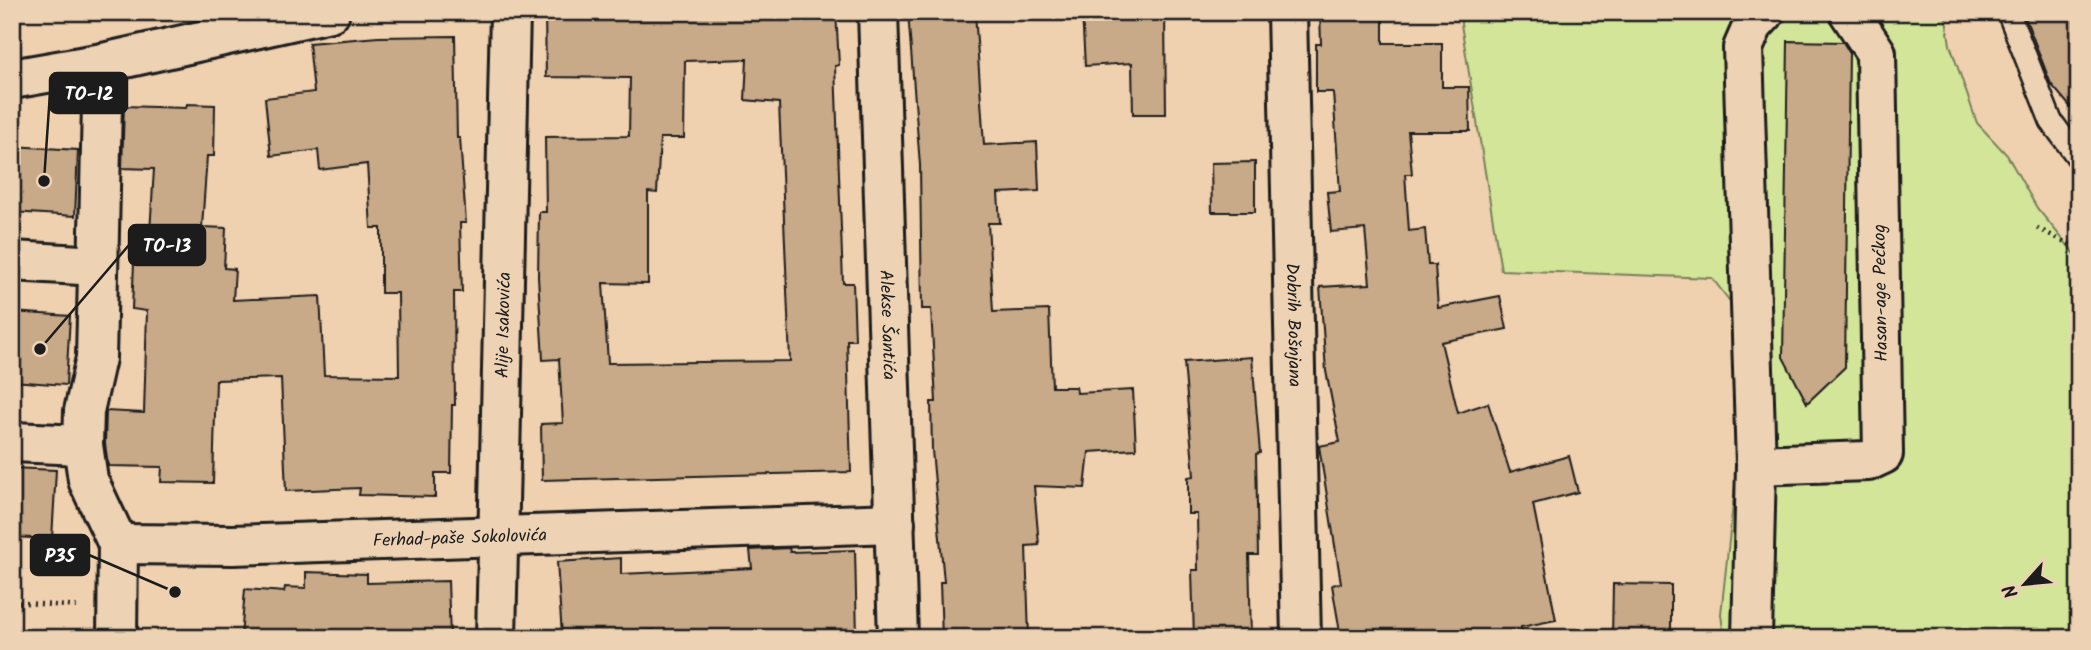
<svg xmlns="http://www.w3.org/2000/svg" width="2091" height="650" viewBox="0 0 2091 650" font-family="Kalam,sans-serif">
<rect width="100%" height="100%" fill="#efd0af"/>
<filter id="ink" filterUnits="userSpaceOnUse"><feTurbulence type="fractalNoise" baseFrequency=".0143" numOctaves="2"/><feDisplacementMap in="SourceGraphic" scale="14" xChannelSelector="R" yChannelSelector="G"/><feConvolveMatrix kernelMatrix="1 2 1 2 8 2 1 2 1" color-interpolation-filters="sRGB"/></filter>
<g filter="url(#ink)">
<path fill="#d3e599" stroke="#78805a" stroke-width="2" d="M1462 12H1945L1950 45 1977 123 2007 155 2037 208 2079 259V638H1724L1721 614 1752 330 1712 278 1501 270 1461 24Z"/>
<g fill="#c8a988" stroke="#1c1c1c" stroke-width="2" fill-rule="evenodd">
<path d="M545 12H836L839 65 835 66 843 283H853L855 340H847L851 472 542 480 541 424 563 423 559 359 543 360 538 277 539 212H546L545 137 629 136 630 78 546 77ZM747 59 745 100 779 103 790 361 608 363 603 283 648 284V192L657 193 660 138H684L685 61Z"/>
<path d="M908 12H975L984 145 1037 142 1039 191 998 193 1000 223H988L993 312 1049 310 1052 387H1076L1077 393 1133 390 1136 449 1089 452 1085 488 1034 486 1039 545 1026 546 1029 638H942L940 582H944L932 450 931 402H936L931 309H922L920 165Z"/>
<path d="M1082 12H1165L1166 114H1133L1132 63 1085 66Z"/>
<path d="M1320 12H1383V43H1442V87H1469L1470 131H1408L1412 174H1405L1409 231 1425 229 1428 265H1435L1438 308 1500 296 1507 329 1441 342 1458 413 1488 403 1510 472 1569 456 1578 492 1533 504 1556 620 1521 627 1523 638H1341L1332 585 1341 583 1319 446 1340 442 1326 371 1320 287 1370 284 1365 229 1331 232 1327 192 1340 191 1333 92H1316V44H1321Z"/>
<path d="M2023 12H2079V117L2051 84Z"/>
<path d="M455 36 457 138H460L466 223H460L462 292H454L455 405H452L451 473H435V497L359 495 360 488 286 491 281 378 216 380 213 483 161 482 162 467 108 466 105 444 106 411 144 413 147 311 132 309 134 263 148 264 154 169 122 168 124 106 186 108 187 104 215 105 214 156H207L202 227 226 228 224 268 235 269 233 300 320 296 324 375 399 376 398 293H381V228H371L367 164 320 170 318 150 271 156 265 98 314 92 309 43 378 37Z"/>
<path d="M1788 41 1843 42 1849 52 1845 367 1807 403 1783 357Z"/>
<path d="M12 146 78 150 75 216 12 212Z"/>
<path d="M1255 162V212H1212L1211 163Z"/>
<path d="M12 312 70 316 66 385 12 381Z"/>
<path d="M1252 357 1260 453 1256 454 1258 555H1249L1251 638H1194L1192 570H1198L1197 514H1188V477L1194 476 1184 362Z"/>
<path d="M12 468 56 470 52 539 12 537Z"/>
<path d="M789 548 790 552 855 550 857 638H654V630L562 636 557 562 621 558V574L752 568 750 550Z"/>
<path d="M306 572 367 574V583L448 581 450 638H241L245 589 284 592 285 587 306 588Z"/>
<path d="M1613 584 1671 585V638H1612Z"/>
</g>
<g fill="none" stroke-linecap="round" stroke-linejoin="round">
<g stroke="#1c1c1c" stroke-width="26">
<path id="lane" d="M2008 12 2051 121 2079 159"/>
</g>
<g stroke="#1c1c1c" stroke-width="44">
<g id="street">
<path id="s1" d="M878 12 898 638"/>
<path id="s2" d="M1287 12 1301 638"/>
<path d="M103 63 96 358 84 411 83 445 88 480 118 544"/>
<path d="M12 79 103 63 330 12"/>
<path d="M12 261 98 266"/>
<path d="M12 442 83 445"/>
<path d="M1756 465 1868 461 1883 454 1876 53 1849 12"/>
<path id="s3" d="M117 638 118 544 233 545 895 523"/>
<path id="s4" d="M496 638 510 12"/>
<path d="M1752 638 1756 465 1743 48 1753 25 1765 12"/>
</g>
</g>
<g stroke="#1c1c1c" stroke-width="4.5" stroke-dasharray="2 5" stroke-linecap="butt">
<path d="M2037 228 2079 249"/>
<path d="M12 602 81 607"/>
</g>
<use href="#lane" stroke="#edd2b4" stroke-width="21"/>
<use href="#street" stroke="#edd2b4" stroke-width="38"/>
</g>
</g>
<g text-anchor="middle" stroke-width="5" stroke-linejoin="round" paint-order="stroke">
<g font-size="18" fill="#1c1c1c" stroke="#edd2b4">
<text transform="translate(1880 293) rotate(-91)" y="6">Hasan-age Pećkog</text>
<text dy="6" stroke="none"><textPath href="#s4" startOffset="313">Alije Isakovića</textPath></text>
<text dy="6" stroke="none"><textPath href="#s1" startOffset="313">Alekse Šantića</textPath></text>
<text dy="6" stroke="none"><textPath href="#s2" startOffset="313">Dobrih Bošnjana</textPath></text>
<text dy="6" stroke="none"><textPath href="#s3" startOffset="436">Ferhad-paše Sokolovića</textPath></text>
</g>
</g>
<path fill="none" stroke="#1c1c1c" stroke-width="2.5" d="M44 181L50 93M40 349L129 245M175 592L89 555"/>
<g fill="#1c1c1c" stroke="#edd2b4" stroke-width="2.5">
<circle cx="44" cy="181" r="7"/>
<circle cx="40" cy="349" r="7"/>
<circle cx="175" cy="592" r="7"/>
</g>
<g fill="#1c1c1c" stroke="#1c1c1c" stroke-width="2.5">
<rect x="50" y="73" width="77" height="40" rx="7"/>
<rect x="129" y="225" width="76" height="40" rx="7"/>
<rect x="31" y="535" width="58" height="40" rx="7"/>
</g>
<g font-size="19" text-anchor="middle" font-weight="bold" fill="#fff">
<text x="89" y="100">TO-12</text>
<text x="167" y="252">TO-13</text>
<text x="60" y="562">P35</text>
</g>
<rect width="2091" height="650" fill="none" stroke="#edd2b4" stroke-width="42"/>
<rect x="21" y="21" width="2049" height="608" fill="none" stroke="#1c1c1c" stroke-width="2.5" filter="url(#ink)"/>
<g transform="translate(2025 584) rotate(243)" stroke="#edd2b4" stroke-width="5" paint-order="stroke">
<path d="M0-5L12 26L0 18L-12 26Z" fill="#1c1c1c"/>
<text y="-10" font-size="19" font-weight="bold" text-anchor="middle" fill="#1c1c1c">N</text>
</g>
</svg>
